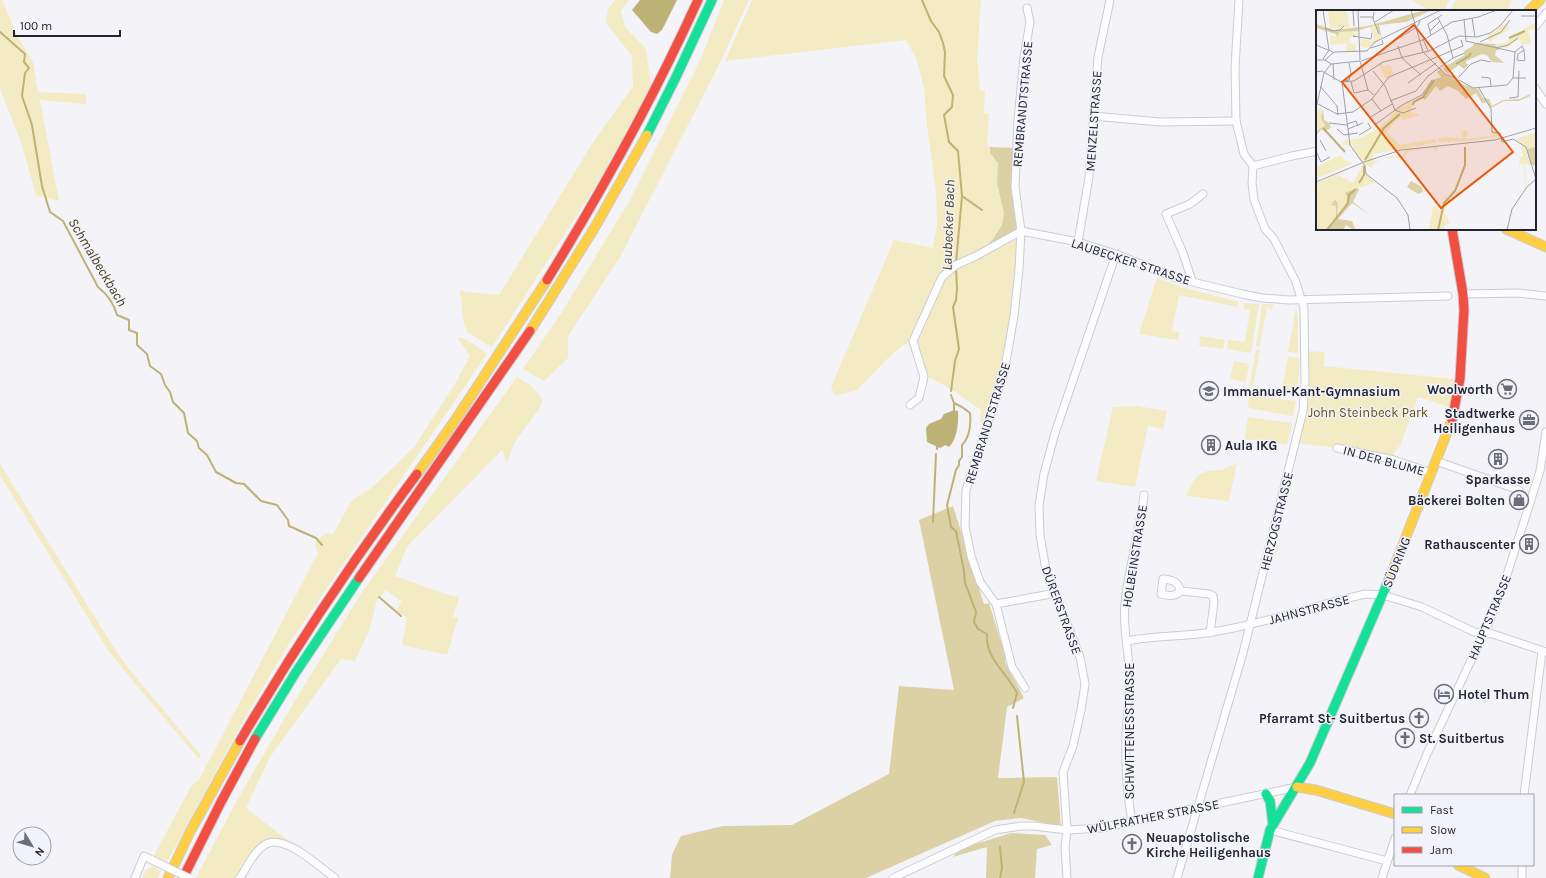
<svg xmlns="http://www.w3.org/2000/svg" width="1546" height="878" viewBox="0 0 1546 878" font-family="Karla,sans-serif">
<rect width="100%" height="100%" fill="#f4f4f8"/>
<g fill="#f3ebc3">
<path d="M0 0H2L17 36 33 62 38 92 86 94V104L40 100 59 201 36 195 21 142 0 89Z"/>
<path d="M615 0H629L621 11 625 27 646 49 651 86 599 181 492 347 467 332 464 323 460 291 499 295 592 144 633 86 632 56 606 23 608 9Z"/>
<path d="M724 0H749L720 63 620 257 568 336V358L544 381 523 369 562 312 630 200 700 61Z"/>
<path d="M752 0H981L977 58 980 90 985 91 984 113 989 114 987 144 990 147V153L998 163 997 183 1004 213 1002 225 993 239 978 255 1021 231 1004 373 987 426 980 422 981 410 951 389 927 376 912 341 903 345 888 358 857 390 835 396 831 387 894 240 933 248 937 226 936 191 927 126 924 87 916 58 906 40 725 61Z"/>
<path d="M1412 0H1449L1444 11H1430Z"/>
<path d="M1456 0H1510L1512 1 1507 11 1502 8 1500 11H1450Z"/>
<path d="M1157 278 1185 288 1239 302 1238 307 1179 295 1172 331 1180 332 1177 340 1139 334Z"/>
<path d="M1244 303 1259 304 1251 353 1227 349 1228 340 1245 342 1250 310 1244 309Z"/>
<path d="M1262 304H1273L1272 310 1267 307 1260 347 1256 346Z"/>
<path d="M1296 307 1298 321V353L1288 352Z"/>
<path d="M1200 336 1225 340 1223 349 1199 346Z"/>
<path d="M457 337 468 340 487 354 290 642 246 716 166 864 153 857 192 785 199 780 318 553 315 545 316 540 328 533 333 534 352 500 373 487 414 447 455 384 470 356Z"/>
<path d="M1256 350H1260L1253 388H1249Z"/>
<path d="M1305 351 1325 352 1324 366 1454 379 1450 407 1418 397 1400 446C1395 450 1393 454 1394 460L1337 448 1295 443 1303 411Z"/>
<path d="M1288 357 1300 358 1297 395 1281 393Z"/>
<path d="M1234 361 1249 364 1246 382 1230 379Z"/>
<path d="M517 377C528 384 538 389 543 402L539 409 514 443 507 463 502 450 407 547 395 576 446 594 459 597 453 617 458 618 447 655 402 645 407 617 396 611 402 602 386 590 377 600 369 631 355 661 341 659 270 757 246 808 290 842C283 840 267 841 259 845 252 849 239 870 235 878H196L237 800 293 704 360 595Z"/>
<path d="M1249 395 1296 401 1293 416 1248 408Z"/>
<path d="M1137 406 1167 411 1163 429 1148 426 1135 487 1096 481 1113 407Z"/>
<path d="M1248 417 1292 423 1287 445 1245 439Z"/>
<path d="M1237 463 1229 501 1186 496 1193 481 1200 474 1207 471 1222 470Z"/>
<path d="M0 464 112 645 128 668 201 755 199 759 123 669 108 650 0 475Z"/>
<path d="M153 866 161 871 158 878H142L147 869Z"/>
</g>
<g fill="#dbd1a4">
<path d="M990 147 1016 148 1015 187 1021 231 976 256 993 239 1002 225 1004 213 997 183 998 163 990 153Z"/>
<path d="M953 506 984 604 989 603 1006 658 1005 662 1024 698 1007 707 998 778 1057 777 1061 826 1021 818 995 821 866 878H670L672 855 681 836 723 826 792 825 889 774 899 686 954 690 919 520Z"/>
<path d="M1011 833 1045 835 1052 845 1037 849 1035 878H986L987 847 953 857 960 849Z"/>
</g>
<g fill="#bdb276">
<path d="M640 0H677L662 30 657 34 651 32 632 10Z"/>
<path d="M954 410 958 411C959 422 957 440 949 447L945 445 940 448 927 442 926 428 929 424 941 419 944 414Z"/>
</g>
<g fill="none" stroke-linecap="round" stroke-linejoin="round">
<g stroke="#bdb276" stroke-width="2">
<path d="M922 0 931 21 939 32 943 43 945 52 944 76 953 95 952 107 944 115 949 142 958 151 962 196 956 263"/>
<path d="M0 32 25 54 24 62 29 68 25 73 22 96 32 125 42 186 50 212 63 221 98 287C107 294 114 304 117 315L129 320V330L137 333V345L147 354 150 366 161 374 165 385 170 392 173 402 184 413 188 433 197 441 199 448 207 455 216 472 236 483 244 484 261 501 277 505 288 520 289 526 316 538 322 545"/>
<path d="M962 196 982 210"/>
<path d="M951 391 955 361 959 349 953 307 956 300 957 289 956 268"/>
<path d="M951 395 954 403 962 407 970 413C971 424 970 437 962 445V457L959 461V465L956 470 947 505 951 527 956 531 964 571 965 583 976 612 974 622 978 629 987 634C985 658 1007 673 1017 693L1013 708"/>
<path d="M954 403V410"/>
<path d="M937 449V446"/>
<path d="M933 522 936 454"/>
<path d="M379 597 401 616"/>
<path d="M1014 813 1024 782 1017 716"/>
<path d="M1000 847 1002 868 1000 878"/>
</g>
<g stroke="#cbccd4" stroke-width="9">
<g id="street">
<path d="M1239 0 1235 67 1236 121 1244 154 1253 166"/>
<path d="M1535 27 1546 13"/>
<path d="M1535 88 1546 104"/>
<path d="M1093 116 1160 122 1236 121"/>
<path d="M1253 166 1292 156 1317 151"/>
<path d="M1078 242 1089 177 1098 57 1110 0"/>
<path d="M1192 281 1183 253 1166 214 1190 204 1203 194"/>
<path d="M1463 294 1518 293 1546 296"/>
<path d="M910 405 919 398 924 377 913 341 942 277 956 265 976 256 1021 231 1078 242 1116 254 1176 278 1242 294 1262 298 1289 300 1448 296"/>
<path d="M1337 448 1394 460 1432 473"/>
<path d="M1436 461 1519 490"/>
<path d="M1181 591C1174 597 1169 596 1161 594L1163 579C1173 580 1177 581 1181 591L1209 594 1213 596 1214 602 1210 633"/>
<path d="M996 604 1056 593"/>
<path d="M1127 641C1155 635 1184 637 1212 632 1264 624 1314 606 1365 594L1383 595 1422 607 1474 632 1493 634 1546 652"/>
<path d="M1025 688 1012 667 996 604 980 582 971 556 965 526 966 490 1004 373 1014 316 1019 269 1021 231 1015 187 1018 120 1024 57 1030 22 1027 8"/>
<path d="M1410 795 1427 754 1490 620 1506 578 1540 471 1546 432"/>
<path d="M1524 795 1542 651"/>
<path d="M1132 822C1127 793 1125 763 1126 734 1127 717 1129 701 1130 685 1130 655 1121 624 1126 594 1131 560 1140 528 1144 495"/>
<path d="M1270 830 1387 861"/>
<path d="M135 878 144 856 152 860"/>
<path d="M240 878C247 867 254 851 266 844 286 834 319 867 335 878"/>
<path d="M893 878 995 830 1021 826H1034L1067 830 1101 828 1297 787"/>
<path d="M1067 878 1065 847 1067 830 1063 772 1073 746 1081 710 1085 684 1080 657 1046 570 1040 535 1039 505 1044 474 1055 433 1116 254"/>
<path d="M1177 878 1243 653 1303 411 1305 382 1304 308 1296 282 1274 239 1265 229 1254 200 1252 183 1253 166"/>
<path d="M1382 878 1395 838"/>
<path d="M1522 878V865"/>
</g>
</g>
<g stroke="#cbccd4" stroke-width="11">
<g id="fast">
<path d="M647 135 676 77 712 0"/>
<path d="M255 739 296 672 359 578"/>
<path d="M1266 794 1270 801 1273 825"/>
<path d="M1258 878 1270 830 1310 763 1391 575"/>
</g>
</g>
<g stroke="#cbccd4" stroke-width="11">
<g id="slow">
<path d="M1529 11 1540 0"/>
<path d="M1506 229 1546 247"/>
<path d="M530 331 595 227 647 135"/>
<path d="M417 474 456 419 547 280"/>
<path d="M1391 575 1452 420"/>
<path d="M1297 787 1316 790 1395 814"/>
<path d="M1458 865 1485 878"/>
<path d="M168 878 190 832 240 741"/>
</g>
</g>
<g stroke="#cbccd4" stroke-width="11">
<g id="jam">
<path d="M1452 229 1463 294 1464 310 1460 379 1452 420"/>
<path d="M547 280C603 189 654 97 698 0"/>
<path d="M359 578 530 331"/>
<path d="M240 741C294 649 353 560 417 474"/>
<path d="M183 878 221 802 255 739"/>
</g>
</g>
<use href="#street" stroke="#fdfdfe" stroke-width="7"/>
<use href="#fast" stroke="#16e098" stroke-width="9"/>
<use href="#slow" stroke="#ffcf43" stroke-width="9"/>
<use href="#jam" stroke="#f24e42" stroke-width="9"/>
<g stroke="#cbccd4" stroke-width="9" stroke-linecap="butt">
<path id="street-bridge" d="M152 860 189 878"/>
</g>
<use href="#street-bridge" stroke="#fdfdfe" stroke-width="7"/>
</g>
<defs>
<g id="supermarket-ring" transform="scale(1)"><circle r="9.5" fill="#f2f3fa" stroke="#6c6d76" stroke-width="1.5"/><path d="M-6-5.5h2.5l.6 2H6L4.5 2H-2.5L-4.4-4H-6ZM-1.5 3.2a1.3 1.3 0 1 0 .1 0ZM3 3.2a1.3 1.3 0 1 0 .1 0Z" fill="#6c6d76"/></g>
<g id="school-ring" transform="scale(1)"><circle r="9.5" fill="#f2f3fa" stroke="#6c6d76" stroke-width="1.5"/><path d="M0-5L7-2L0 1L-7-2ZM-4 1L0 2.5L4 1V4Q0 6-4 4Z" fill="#6c6d76"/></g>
<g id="office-ring" transform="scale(1)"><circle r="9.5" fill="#f2f3fa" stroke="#6c6d76" stroke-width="1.5"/><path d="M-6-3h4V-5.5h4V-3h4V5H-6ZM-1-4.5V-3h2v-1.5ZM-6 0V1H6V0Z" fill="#6c6d76"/></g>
<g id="building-ring" transform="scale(1)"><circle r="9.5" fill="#f2f3fa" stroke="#6c6d76" stroke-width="1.5"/><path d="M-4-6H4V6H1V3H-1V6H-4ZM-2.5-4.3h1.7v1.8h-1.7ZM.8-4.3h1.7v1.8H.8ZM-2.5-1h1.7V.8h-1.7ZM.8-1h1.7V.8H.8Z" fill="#6c6d76"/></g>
<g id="shop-ring" transform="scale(1)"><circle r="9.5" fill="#f2f3fa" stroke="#6c6d76" stroke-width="1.5"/><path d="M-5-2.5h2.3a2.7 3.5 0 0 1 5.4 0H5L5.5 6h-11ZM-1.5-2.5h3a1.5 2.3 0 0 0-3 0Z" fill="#6c6d76"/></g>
<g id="hotel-ring" transform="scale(1)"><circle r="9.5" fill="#f2f3fa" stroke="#6c6d76" stroke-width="1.5"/><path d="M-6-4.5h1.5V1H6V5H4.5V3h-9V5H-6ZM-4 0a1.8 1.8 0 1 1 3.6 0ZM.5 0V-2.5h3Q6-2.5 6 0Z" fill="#6c6d76"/></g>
<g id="church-ring" transform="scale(1)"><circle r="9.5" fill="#f2f3fa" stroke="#6c6d76" stroke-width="1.5"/><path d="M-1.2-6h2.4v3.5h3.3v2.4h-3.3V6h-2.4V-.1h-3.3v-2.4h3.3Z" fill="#6c6d76"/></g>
</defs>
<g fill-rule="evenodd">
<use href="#supermarket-ring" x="1507" y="389"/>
<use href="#school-ring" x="1209" y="391"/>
<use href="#office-ring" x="1529" y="420"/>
<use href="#building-ring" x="1211" y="445"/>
<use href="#building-ring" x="1498" y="459"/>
<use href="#shop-ring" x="1519" y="500"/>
<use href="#building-ring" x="1529" y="544"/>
<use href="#hotel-ring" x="1444" y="694"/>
<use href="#church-ring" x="1419" y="718"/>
<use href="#church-ring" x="1405" y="738"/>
<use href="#church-ring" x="1132" y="844"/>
</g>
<g text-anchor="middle" stroke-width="3" stroke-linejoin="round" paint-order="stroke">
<g font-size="13" fill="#222430" stroke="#f2f3fa">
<text transform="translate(1022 104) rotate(-85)" y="5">REMBRANDTSTRASSE</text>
<text transform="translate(1093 121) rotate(-86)" y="5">MENZELSTRASSE</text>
<text transform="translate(1131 261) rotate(18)" y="5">LAUBECKER STRASSE</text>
<text transform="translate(987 423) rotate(-73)" y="5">REMBRANDTSTRASSE</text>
<text transform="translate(1384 460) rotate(15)" y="5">IN DER BLUME</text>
<text transform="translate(1276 521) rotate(-76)" y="5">HERZOGSTRASSE</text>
<text transform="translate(1134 556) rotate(-81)" y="5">HOLBEINSTRASSE</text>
<text transform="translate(1396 562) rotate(-68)" y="5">SÜDRING</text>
<text transform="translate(1309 609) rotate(-15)" y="5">JAHNSTRASSE</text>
<text transform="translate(1062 610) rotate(70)" y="5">DÜRERSTRASSE</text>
<text transform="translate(1489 617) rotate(-67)" y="5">HAUPTSTRASSE</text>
<text transform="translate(1129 731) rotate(-90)" y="5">SCHWITTENESSTRASSE</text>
<text transform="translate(1153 816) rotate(-11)" y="5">WÜLFRATHER STRASSE</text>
</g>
<g font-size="13" font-weight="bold" fill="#222430" stroke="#f2f3fa" text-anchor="end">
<text x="1493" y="394">Woolworth</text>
<text x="1223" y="396" text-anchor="start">Immanuel-Kant-Gymnasium</text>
<text x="1515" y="418">Stadtwerke<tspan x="1515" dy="15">Heiligenhaus</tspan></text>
<text x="1225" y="450" text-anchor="start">Aula IKG</text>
<text x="1498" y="484" text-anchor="middle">Sparkasse</text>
<text x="1505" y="505">Bäckerei Bolten</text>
<text x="1515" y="549">Rathauscenter</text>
<text x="1458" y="699" text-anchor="start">Hotel Thum</text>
<text x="1405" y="723">Pfarramt St- Suitbertus</text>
<text x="1419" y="743" text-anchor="start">St. Suitbertus</text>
<text x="1146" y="842" text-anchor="start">Neuapostolische<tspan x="1146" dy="15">Kirche Heiligenhaus</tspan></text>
</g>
<g font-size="13" fill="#5f5411" stroke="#f2f3fa">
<text x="1368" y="417">John Steinbeck Park</text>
</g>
<g font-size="14" font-style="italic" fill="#47401b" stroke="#f2f3fa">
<text transform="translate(948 225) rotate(-88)" y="5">Laubecker Bach</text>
<text transform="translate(98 262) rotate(59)" y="5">Schmalbeckbach</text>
</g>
</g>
<g transform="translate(1316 10)">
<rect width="220" height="220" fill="#f4f4f8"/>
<path d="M12 0H27L32 4 33 17 14 18ZM191 12 193 19 174 32 171 26ZM220 13V19L212 21 215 33 206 35 203 29 191 38 182 37 179 34 189 33 212 16ZM60 15 66 29 50 38 44 36 45 29 57 31 58 23 55 22V18L50 17ZM41 21 40 27H34L33 33 39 34 40 42H29L31 33 15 35 14 25 21 27 24 22ZM66 53 67 57 74 55 78 64 70 69 63 55ZM97 90 95 102 104 105 88 110 84 107 70 122 84 135 118 129 122 132 57 144V149L59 152 67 148 76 146 86 147 90 139 122 136V140L119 142 117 138 92 141 87 148H67L54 158V156H48L51 165 59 173 42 178 43 179 22 209 36 211 40 219 37 220 30 215 27 220H0V176L12 170 0 175V173L38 158 18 167 24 166 37 173 47 154 36 136 27 135 26 132 32 129 38 136 34 130 45 128 58 121 54 115 60 120 74 108 79 100ZM5 96 9 116 0 124V103ZM150 120 152 124 149 129 175 126 176 121 185 126 151 131 123 132V128L131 127 147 129 145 122ZM220 122V144L219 137 211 139 209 136 214 155 209 154 210 177 214 173 197 200 191 220 196 201 209 180 208 154H204L203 163V161L204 147 207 146 205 138 208 135 200 129ZM25 145 29 151 37 153 0 169V157ZM138 181 128 202 134 213 128 216 129 220H113L117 195 124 200 130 189 127 185 131 188Z" fill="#f3ebc3"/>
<path d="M109 0H116L90 12 63 15 66 29 60 15 41 21 24 22 21 27 20 24 0 18V14L18 20 52 16ZM158 33 179 34 183 40H180L179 45 188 53 176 52 171 45 166 44 150 51V54H153L148 59 143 55 132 63 134 65 129 62 127 58 149 45 148 41 157 36ZM125 58 129 64 148 75 162 79 167 88 173 89 176 96 187 90 204 89 214 84V86L203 91H188L175 98 171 92 166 93 160 83 150 89 142 81 132 76 124 81 120 76 109 90 106 88 117 70 125 67 121 62ZM7 98 8 110 13 113 15 118 8 121 6 119 0 125 2 120 9 116 5 108ZM219 137 220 144V156L214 154 211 139ZM95 171 106 177 107 182 102 184 91 177ZM40 178 43 179 37 192 54 205 58 203 54 205 36 193 22 209 36 211 39 220 30 215 27 220H9L20 209V196L15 195 19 190 22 193 21 207 30 194 31 187 29 183Z" fill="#dbd1a4"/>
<path fill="none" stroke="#bdb276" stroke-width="2" d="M193 28 209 21M140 54 153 46 155 43M97 95 98 92 107 87 118 70M7 118 29 142M49 150 68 118 84 104M43 173 48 165V156M11 220 32 193 33 185 40 179M122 220 128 193 139 181 149 155V137"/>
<path fill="none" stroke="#a0a1a8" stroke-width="1" d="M7 0 13 40 7 49M37 0 38 16M42 0 44 50M95 0 107 42 129 64 141 69M58 2 57 9 63 24M205 6H220M44 7H57M162 7 181 0M156 8 159 27M148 9 150 31 199 42M59 12 78 0M9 18 17 21 24 20 28 16M114 21 124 11M115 25 112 14 126 5M39 27 37 26 55 29 56 23M107 29 112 41M80 30 101 17 104 11M164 32 185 22 194 10M0 35 17 42M82 36 86 48 105 65M55 38 67 34 66 30M180 38 192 35 202 28M137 48 149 43M0 50H9L18 42 51 41 59 32 125 0M9 50 15 54 44 51M44 51 52 80 58 85M45 51 109 29 136 12 162 7M17 54 18 70M57 61 69 76 79 100 87 103 100 98M0 62 6 61 25 72 38 71 67 52 113 41 143 26 161 27 174 23 184 16 197 0M165 67 174 68 175 76M142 68 155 54 165 50 175 52M197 68H210M143 70 157 78 191 75 197 68 199 42 206 36 208 40V41L209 49 208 51 201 50 202 44 208 40M29 71 33 70 35 63 33 53M26 72 34 135 49 156 50 164 81 188 92 205 94 220M35 72 38 83 52 80M92 73 120 53M4 76 21 96 22 105M163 78 175 99 176 122 184 123 186 132 197 129 210 137 220 169M193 88 202 87 203 61M56 89 65 101M74 91 100 81 112 66 137 48 131 25 122 8M0 93 21 104 37 102 56 89 73 67 147 36 145 30M1 94 8 63 15 54M53 108 76 94M13 113 31 115M31 114 40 111 42 116M60 114 86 95 106 85 116 70M21 119 28 125 42 123M32 119 47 113M43 125 55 118 52 113M4 130 10 141M0 141 5 152 14 147M0 172 48 152 85 140 179 130 220 118M191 220 196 199 211 177 220 169"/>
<path fill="#e8590c" fill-opacity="0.15" stroke="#e8590c" stroke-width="2" d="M98 15 197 142 125 198 26 72Z"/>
<rect width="220" height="220" fill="none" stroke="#222430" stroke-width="2"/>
</g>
<rect x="1394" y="794" width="140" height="72" fill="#f2f3fa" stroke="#9fa0a9"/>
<rect x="1402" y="807" width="20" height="6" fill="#16e098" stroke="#9fa0a9"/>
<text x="1430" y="814" font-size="12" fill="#222430">Fast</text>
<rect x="1402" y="827" width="20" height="6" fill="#ffcf43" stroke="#9fa0a9"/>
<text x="1430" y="834" font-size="12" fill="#222430">Slow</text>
<rect x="1402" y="847" width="20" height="6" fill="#f24e42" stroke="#9fa0a9"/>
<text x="1430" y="854" font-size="12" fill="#222430">Jam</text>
<g transform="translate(32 846) rotate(128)"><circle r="19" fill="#f2f3fa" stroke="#9fa0a9"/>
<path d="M0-3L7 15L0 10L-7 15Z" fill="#6c6d76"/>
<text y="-6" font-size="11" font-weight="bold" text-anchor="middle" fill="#222430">N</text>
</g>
<path d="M14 30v6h106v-6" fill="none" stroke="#222430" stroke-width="2"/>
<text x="20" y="30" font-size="12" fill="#222430" stroke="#f2f3fa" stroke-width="3" paint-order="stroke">100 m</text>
</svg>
